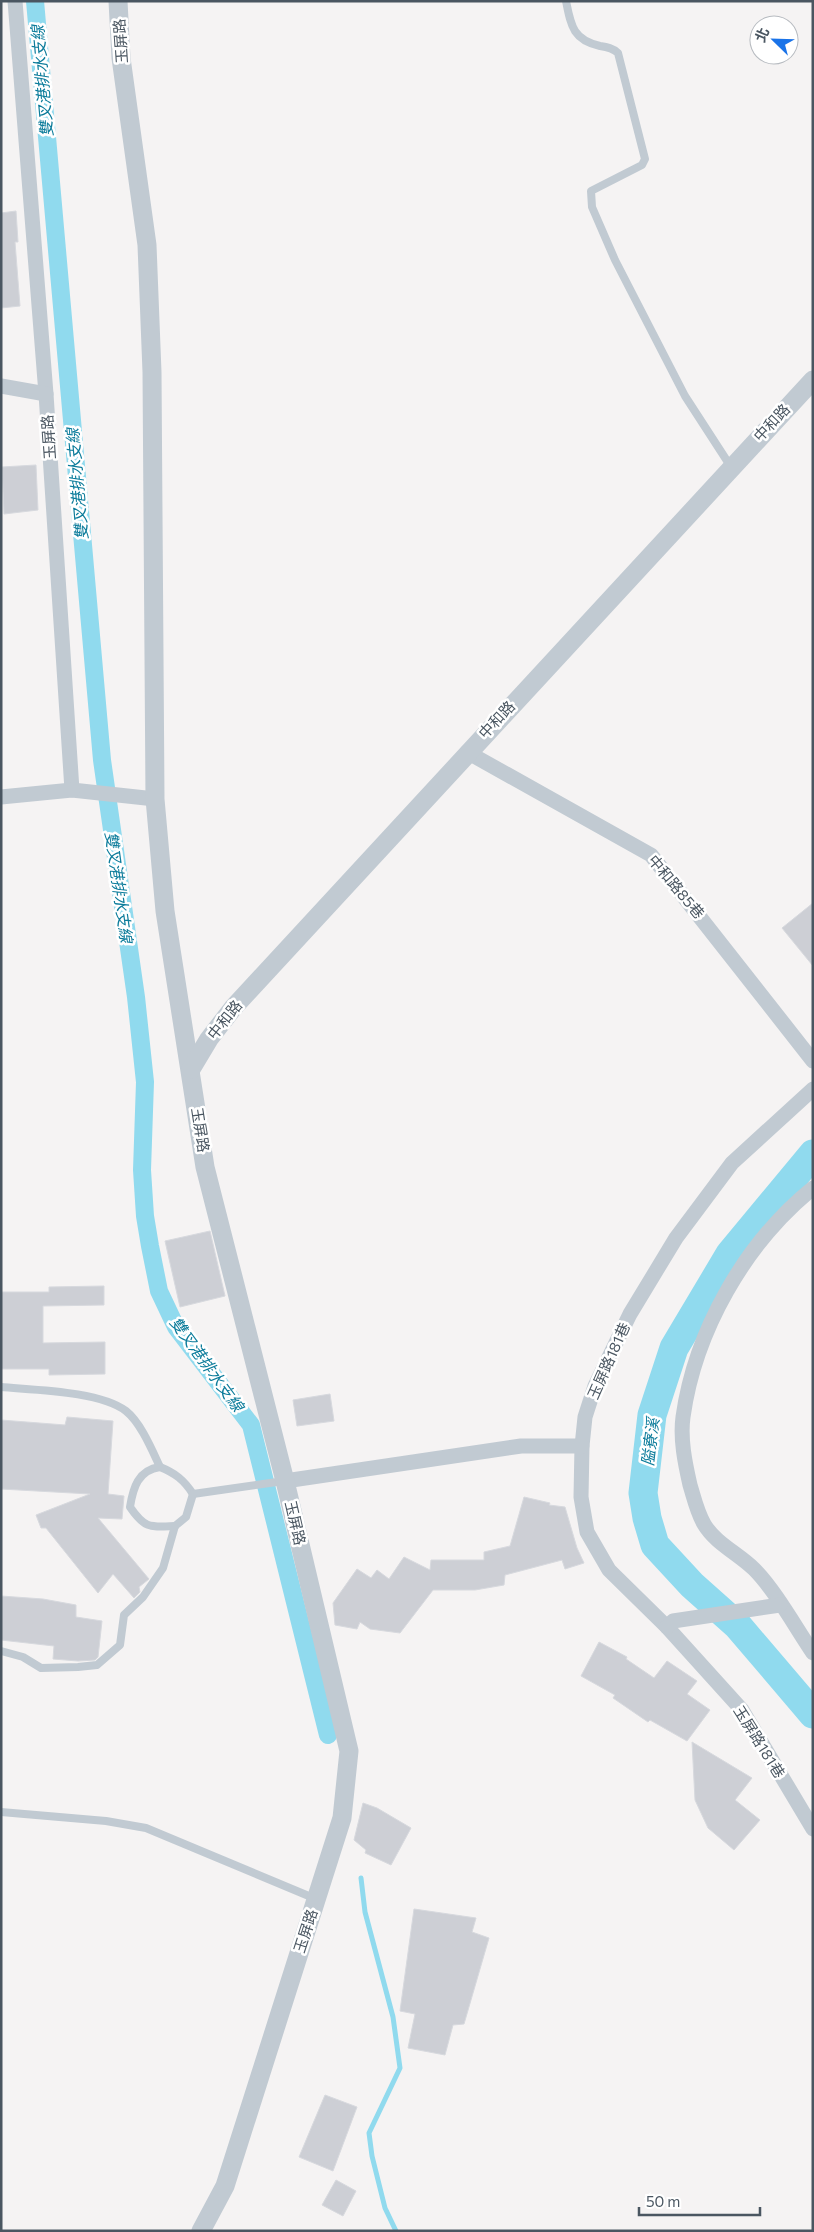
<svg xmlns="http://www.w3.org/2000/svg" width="814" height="2232" viewBox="0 0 814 2232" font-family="Commissioner,'Noto Sans TC',sans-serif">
<rect width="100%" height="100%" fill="#f5f3f3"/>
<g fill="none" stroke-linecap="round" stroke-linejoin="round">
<path stroke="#90daee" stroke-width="5" d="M361 1878 365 1912 393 2017 400 2068 369 2133 372 2156 385 2208 396 2231"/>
<path stroke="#90daee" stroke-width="18" d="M35 1 102 760 136 997 145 1082 142 1170 145 1216 150 1246 159 1291 176 1327 251 1425 328 1735"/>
<path stroke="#90daee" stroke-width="29" d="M813 1154 730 1254 674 1348 652 1415 643 1493 647 1518 655 1545 692 1585 738 1626 813 1714"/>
</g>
<g fill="#cdcfd5" stroke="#d7d9de">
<path d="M16 211 18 242H15L20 306 1 308V213Z"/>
<path d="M36 465 38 510 4 514 2 467Z"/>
<path d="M813 903V966L782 928Z"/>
<path d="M210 1231 225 1296 180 1307 165 1241Z"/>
<path d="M104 1286V1305L43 1306V1343L105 1342V1374L49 1375V1369H1V1292H49V1287Z"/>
<path d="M330 1394 334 1421 297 1426 293 1400Z"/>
<path d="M67 1417 113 1421 108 1494 124 1496 122 1519 98 1518 149 1579 139 1587 140 1592 134 1598 113 1574 98 1593 46 1528H41L36 1515 90 1494 1 1489V1420L65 1425Z"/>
<path d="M524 1497 550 1503 549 1505 565 1507 577 1548 584 1563 565 1569 562 1560 505 1575 504 1585 475 1590H433L400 1633 370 1629 360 1622 357 1629 335 1625 333 1603 357 1569 371 1578 377 1570 389 1579 404 1557 430 1570 431 1560H484V1552L510 1546Z"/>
<path d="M1 1596 43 1599 76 1605V1617L102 1621 98 1657 95 1660 78 1661 53 1659 54 1646 1 1640Z"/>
<path d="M599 1642 627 1657 626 1659 654 1678 667 1661 697 1681 687 1694 710 1710 687 1741 650 1720 648 1722 613 1698 615 1695 581 1676Z"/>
<path d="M692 1742 752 1778 735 1800 760 1820 734 1850 708 1828 695 1800Z"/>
<path d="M363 1803 377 1808 411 1828 391 1865 365 1853 366 1850 354 1840Z"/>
<path d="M414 1909 476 1918 472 1932 489 1938 464 2024 453 2025 445 2055 408 2048 415 2014 400 2011Z"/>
<path d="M325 2095 357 2107 333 2171 299 2157Z"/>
<path d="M336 2180 356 2191 343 2216 322 2205Z"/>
</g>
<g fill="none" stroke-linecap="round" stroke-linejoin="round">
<g stroke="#c1cad2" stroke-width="8">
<path d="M566 1C571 26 573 40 600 46 607 47 613 48 618 53L645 159 642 165 591 191 592 207 615 260 685 396 731 467"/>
<path d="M1 1387C34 1390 100 1391 126 1411 141 1423 152 1450 160 1467 175 1473 184 1480 193 1494L284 1481"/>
<path d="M160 1467C138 1470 133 1488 130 1507 145 1529 150 1527 175 1526"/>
<path d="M1 1651 23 1657 41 1668 78 1667 97 1665 120 1645 124 1615 143 1597 163 1568 175 1526 186 1517 193 1494"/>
<path d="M1 1812 106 1821 146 1828 316 1899"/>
</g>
<g stroke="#c1cad2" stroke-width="15">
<path d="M15 1 46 394 72 790 155 799"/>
<path d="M1 386 46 394"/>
<path d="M467 752 651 855 813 1061"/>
<path d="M1 797 72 790"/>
<path d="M813 1089 732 1163 676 1238 630 1314 595 1386 585 1417 582 1446 581 1497 587 1532 609 1570 667 1627 742 1710 813 1829"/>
<path d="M813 1188C745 1243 695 1331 683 1417 680 1439 685 1463 690 1485 694 1498 697 1512 704 1524 715 1543 739 1554 754 1569 775 1590 796 1628 813 1653"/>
<path d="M285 1481 521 1446H582"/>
<path d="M667 1627 673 1621 780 1605"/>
</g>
<g stroke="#c1cad2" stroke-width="19">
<path d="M118 1 121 58 147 245 152 372 155 799 165 911 205 1167 285 1481 349 1751 342 1818 225 2186 201 2231"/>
<path d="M191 1069 209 1039 233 1008 813 380"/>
</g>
</g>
<g text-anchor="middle" stroke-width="5" stroke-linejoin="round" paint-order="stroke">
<g font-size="15" fill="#4a5661" stroke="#fff">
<text transform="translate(121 41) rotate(-94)" y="5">玉屏路</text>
<text transform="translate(772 423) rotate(-47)" y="5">中和路</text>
<text transform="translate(49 437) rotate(-94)" y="5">玉屏路</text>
<text transform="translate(497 720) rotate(-47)" y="5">中和路</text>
<text transform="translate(676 887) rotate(50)" y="5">中和路85巷</text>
<text transform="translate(225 1020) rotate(-51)" y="5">中和路</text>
<text transform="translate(200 1130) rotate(81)" y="5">玉屏路</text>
<text transform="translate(609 1361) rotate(-66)" y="5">玉屏路181巷</text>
<text transform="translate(295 1523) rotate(77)" y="5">玉屏路</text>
<text transform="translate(759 1742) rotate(58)" y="5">玉屏路181巷</text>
<text transform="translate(306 1931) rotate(-72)" y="5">玉屏路</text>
</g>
<g font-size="16" font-style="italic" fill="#0c7c9b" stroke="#fff">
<text transform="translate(42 81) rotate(-95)" y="6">雙叉港排水支線</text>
<text transform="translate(77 484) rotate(-95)" y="6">雙叉港排水支線</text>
<text transform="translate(119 887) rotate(82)" y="6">雙叉港排水支線</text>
<text transform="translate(207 1364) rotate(54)" y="6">雙叉港排水支線</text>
<text transform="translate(650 1442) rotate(-83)" y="6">隘寮溪</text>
</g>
</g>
<rect width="814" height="2232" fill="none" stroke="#4a5661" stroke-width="5"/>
<g transform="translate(774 40) rotate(293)"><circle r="24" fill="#ffffff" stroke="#b7bbc0"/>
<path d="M0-4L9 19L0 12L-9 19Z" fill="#1a73e8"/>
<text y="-8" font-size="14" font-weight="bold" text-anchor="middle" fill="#4a5661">北</text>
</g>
<path d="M639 2207v8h121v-8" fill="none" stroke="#4a5661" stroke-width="2.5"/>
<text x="646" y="2207" font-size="15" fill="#4a5661" stroke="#ffffff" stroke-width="4" paint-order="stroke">50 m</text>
</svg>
